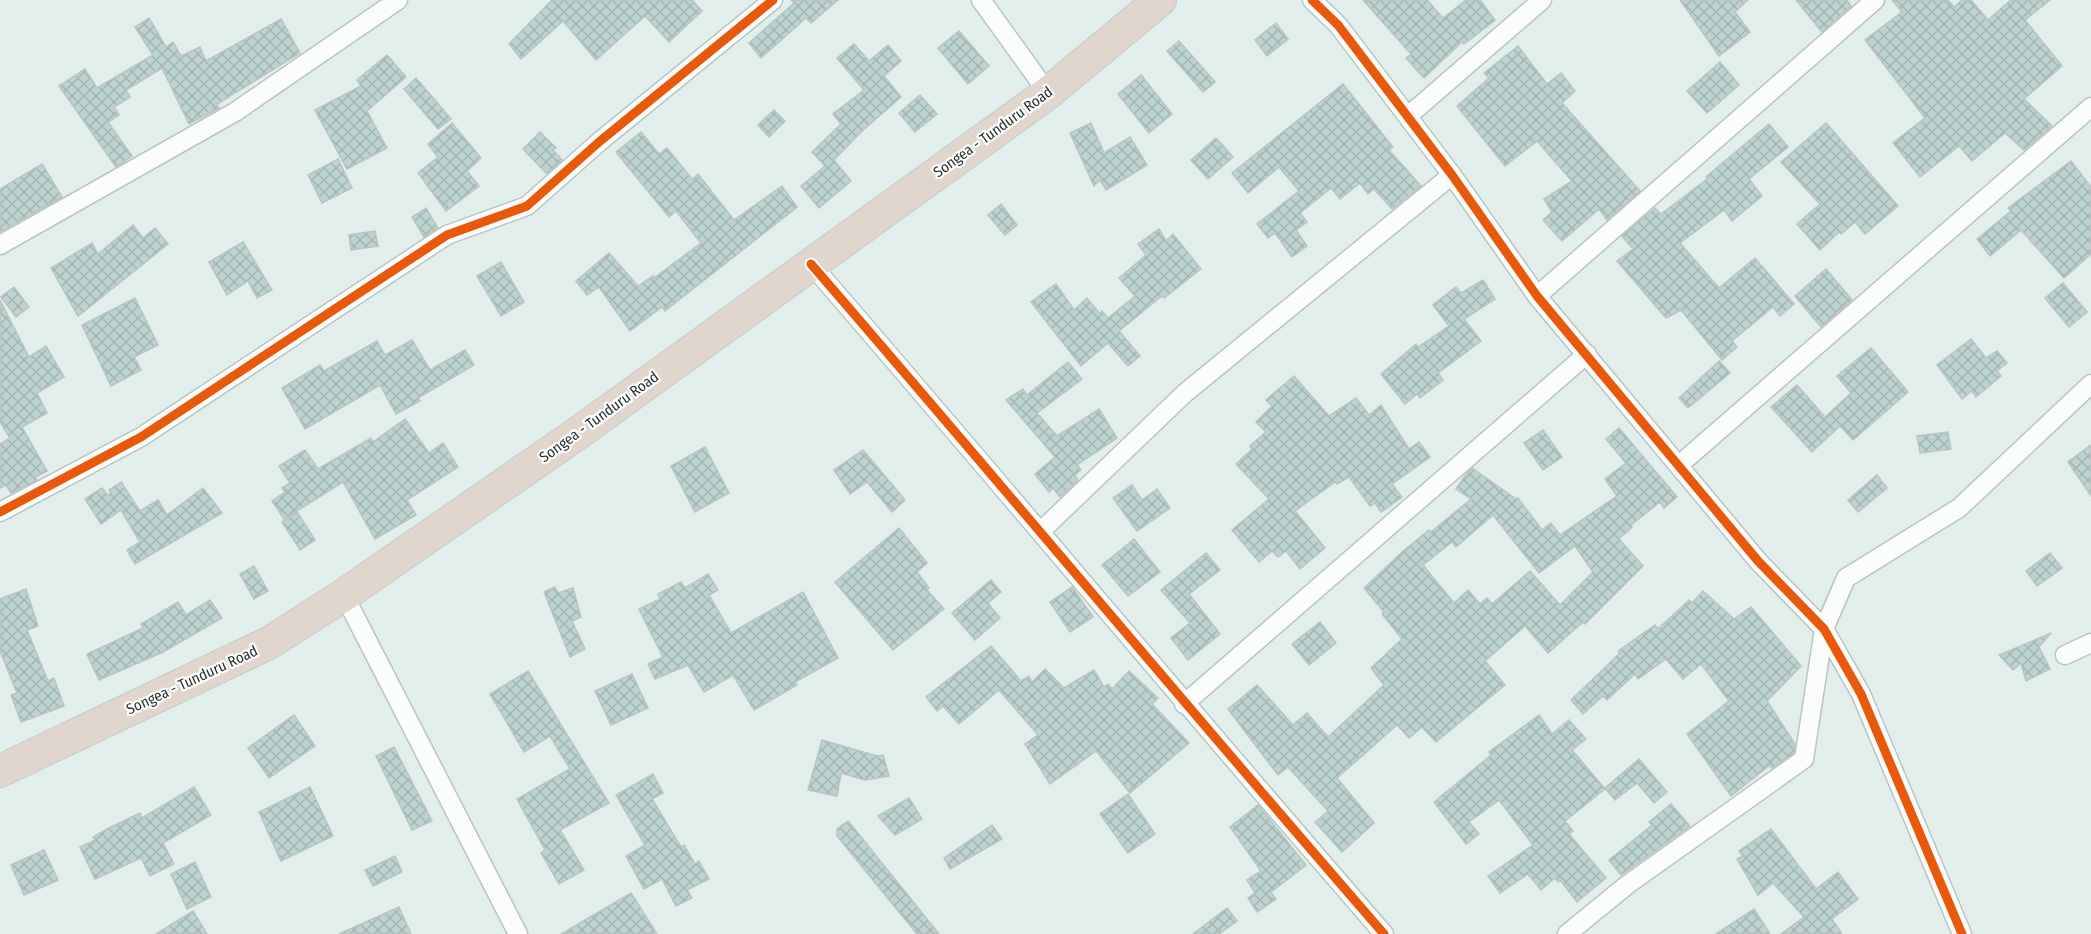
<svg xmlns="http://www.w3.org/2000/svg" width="2091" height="934" viewBox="0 0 2091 934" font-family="'Fira Sans Condensed',sans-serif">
<defs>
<pattern id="building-cross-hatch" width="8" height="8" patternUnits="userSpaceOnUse" patternTransform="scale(1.5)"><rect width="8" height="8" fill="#bdd3d0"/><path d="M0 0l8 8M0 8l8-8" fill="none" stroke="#a3b6b3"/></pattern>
</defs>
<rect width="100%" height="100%" fill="#e2eeeb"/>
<g fill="url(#building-cross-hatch)" stroke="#bac4c1" stroke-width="1.5" fill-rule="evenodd">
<path d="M552 0H692L702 11 669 42 645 16 596 60 563 21 521 59 509 44Z"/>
<path d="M791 0H838L811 23 806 18 761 58 749 43 794 3Z"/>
<path d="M1363 0H1427L1443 18 1466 0H1480L1495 20 1464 44 1462 42 1424 78 1406 58 1411 54Z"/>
<path d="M1680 0H1748L1735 12 1750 32 1719 56Z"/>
<path d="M1796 0H1847L1851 6 1822 32Z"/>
<path d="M1892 0H1948L1954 7 1962 0H1971L1988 20 2011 0H2050L2025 20 2062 66 2024 99 2052 126 2024 150 2005 133 1972 161 1959 146 1920 177 1893 143 1925 118 1865 40 1902 12Z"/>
<path d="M149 18 166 47 173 42 181 56 177 58 200 47 206 61 281 19 300 53 217 104 219 108 189 124 162 68 126 90 130 97 114 107 119 115 108 122 132 156 116 167 59 86 85 69 97 88 153 55 135 27Z"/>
<path d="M1276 23 1288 39 1267 56 1255 40Z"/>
<path d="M959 31 989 66 968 84 938 48Z"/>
<path d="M1179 41 1215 82 1203 92 1167 51Z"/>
<path d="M854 44 869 61 888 45 901 61 884 76 901 97 862 131 834 160 851 181 819 208 801 186 825 166 812 152 841 124 833 114 864 90 837 58Z"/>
<path d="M1518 46 1547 84 1561 73 1575 91 1562 103 1640 191 1607 220 1599 209 1562 241 1543 220 1552 212 1544 199 1572 181 1537 141 1505 166 1457 106 1489 78 1484 73Z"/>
<path d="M387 55 406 77 367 111 387 148 347 169 315 110 361 86 357 80Z"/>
<path d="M1720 62 1739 85 1707 113 1687 91Z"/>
<path d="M1141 75 1172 114 1149 133 1118 94Z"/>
<path d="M416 78 451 119 438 129 404 89Z"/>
<path d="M1343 84 1393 147 1389 150 1421 186 1392 209 1374 189 1368 194 1360 183 1340 199 1331 188 1300 213 1307 222 1296 230 1307 246 1292 257 1275 233 1268 238 1257 224 1299 191 1279 167 1248 193 1232 173Z"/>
<path d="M920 95 937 114 915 132 899 113Z"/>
<path d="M774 110 785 121 769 137 758 125Z"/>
<path d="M452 123 481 158 467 171 479 186 446 211 418 173 438 157 428 144Z"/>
<path d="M1091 123 1104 153 1130 137 1147 165 1106 190 1100 180 1094 186 1070 133Z"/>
<path d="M1826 123 1898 206 1865 234 1855 222 1841 234 1839 232 1820 250 1797 224 1820 204 1781 162Z"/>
<path d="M1769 124 1788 147 1749 179 1762 196 1732 221 1724 210 1680 243 1719 288 1755 258 1794 304 1780 316 1773 307 1732 341 1737 347 1722 360 1681 310 1666 318 1617 261 1633 249 1622 236 1655 208 1661 214 1707 179 1706 177 1714 170Z"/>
<path d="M540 132 556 148 553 150 562 160 547 174 523 149Z"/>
<path d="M641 132 659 154 667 148 692 179 698 174 734 220 782 186 797 207 665 311 662 307 630 331 599 287 587 295 576 281 609 253 638 286 653 276 654 278 701 243 676 211 669 217 616 152Z"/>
<path d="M1216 138 1233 157 1208 179 1191 160Z"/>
<path d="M338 159 352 188 322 203 308 175Z"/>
<path d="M2071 161 2091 187V254L2064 278 2021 230 1990 256 1977 239 2011 211 2008 208Z"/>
<path d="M42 164 62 197 0 232V189Z"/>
<path d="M1001 204 1017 225 1005 235 988 215Z"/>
<path d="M426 208 438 228 424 237 412 217Z"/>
<path d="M133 225 143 238 155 228 168 244 78 316 51 268 92 243 98 254Z"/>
<path d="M1159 229 1166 241 1173 234 1201 269 1164 298 1162 296 1119 331 1140 356 1128 366 1108 343 1081 366 1031 302 1056 284 1074 310 1087 298 1100 314 1102 311 1108 318 1135 296 1119 278 1146 255 1138 244Z"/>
<path d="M375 231 378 246 351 250 349 235Z"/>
<path d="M243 242 272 290 257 298 248 281 227 295 209 262Z"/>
<path d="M501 262 524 302 501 316 477 276Z"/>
<path d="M1826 269 1852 300 1821 327 1795 296Z"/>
<path d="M1483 280 1495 299 1464 319 1481 341 1438 373 1443 380 1420 398 1417 394 1405 404 1381 374 1416 344 1418 347 1449 326 1433 305 1456 287 1461 293Z"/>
<path d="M2063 283 2087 312 2069 327 2045 298Z"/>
<path d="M14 287 29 307 16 317 1 297Z"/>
<path d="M135 298 158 345 134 357 141 370 111 386 82 325Z"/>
<path d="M0 300 29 357 46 346 64 377 37 393 47 413 22 427 47 471 35 477 37 480 11 493 6 485 0 488V444L10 438 0 422Z"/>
<path d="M1971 339 1986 358 1997 351 2007 363 1997 371 2001 376 1976 397 1972 391 1962 399 1937 365Z"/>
<path d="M412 340 430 370 465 350 474 365 418 398 420 401 396 414 380 385 305 429 282 388 320 365 324 371 377 341 385 355Z"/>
<path d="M1871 348 1908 392 1853 440 1840 426 1812 452 1771 407 1797 385 1825 417 1851 393 1837 376Z"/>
<path d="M1719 361 1730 373 1688 408 1679 398Z"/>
<path d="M1068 362 1082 379 1037 413 1057 436 1099 409 1117 438 1077 465 1081 470 1075 475 1078 480 1060 497 1053 488 1049 492 1035 474 1055 457 1006 400 1023 389 1027 395Z"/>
<path d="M1294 376 1329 416 1356 398 1369 415 1381 405 1409 449 1419 442 1430 457 1392 484 1402 497 1381 512 1375 503 1370 506 1349 477 1337 484 1335 482 1295 511 1325 548 1300 569 1286 551 1278 557 1272 551 1259 562 1232 530 1269 499 1236 464 1252 449 1250 446 1266 432 1256 422 1272 406 1266 400Z"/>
<path d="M405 419 429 453 443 443 458 467 407 500 416 515 375 539 343 482 284 519 272 501 285 492 282 488 290 483 279 466 305 450 318 469 371 438 373 442Z"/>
<path d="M1619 428 1677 497 1664 508 1660 502 1631 525 1632 527 1619 539 1643 566 1585 624 1583 622 1548 653 1525 626 1485 661 1505 685 1436 742 1422 727 1409 738 1397 725 1337 778 1374 823 1342 852 1315 822 1328 811 1288 767 1278 775 1228 709 1257 685 1293 725 1307 713 1328 737 1384 685 1371 668 1402 639 1382 614 1384 612 1364 588 1402 552 1429 530 1431 532 1471 499 1456 489 1467 473 1472 468 1516 499 1518 498 1542 530 1551 523 1560 535 1617 496 1605 479 1626 463 1606 439ZM1493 515 1539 573 1575 546 1593 572 1560 605 1530 571 1492 604 1487 598 1480 604 1468 590 1454 603 1423 565 1452 542 1456 547Z"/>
<path d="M1543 430 1562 457 1543 470 1524 443Z"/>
<path d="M1948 432 1951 449 1920 453 1917 436Z"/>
<path d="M2091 445V496L2068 462Z"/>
<path d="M705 447 729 493 695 512 671 466Z"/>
<path d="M863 450 905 500 892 512 867 482 850 494 834 470Z"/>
<path d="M1877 475 1887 488 1858 512 1848 500Z"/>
<path d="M121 482 140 511 158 500 167 515 203 488 222 513 135 564 127 550 140 542 121 510 101 524 85 499 102 488 108 495 111 493 109 490Z"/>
<path d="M1132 485 1142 500 1157 489 1170 508 1137 531 1113 498Z"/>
<path d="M297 512 315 540 300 550 282 522Z"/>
<path d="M899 528 927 563 917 572 929 588 927 590 944 609 893 650 835 582Z"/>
<path d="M1134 539 1160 572 1128 596 1102 565Z"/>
<path d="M1206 553 1220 570 1189 594 1220 634 1188 660 1171 638 1190 623 1161 590Z"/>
<path d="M2050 553 2062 568 2037 586 2026 571Z"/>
<path d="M254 566 268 591 254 599 240 574Z"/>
<path d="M708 574 718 590 709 595 731 633 803 592 838 658 795 682 797 685 754 710 733 675 704 692 688 665 655 679 648 664 663 657 639 609 660 599 658 594 681 582 685 588Z"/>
<path d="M991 580 1001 592 988 603 1000 618 975 640 952 613Z"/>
<path d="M555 587 558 593 573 588 581 617 572 621 585 649 570 657 544 592Z"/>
<path d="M1072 587 1093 617 1070 632 1050 602Z"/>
<path d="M26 589 38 626 27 630 48 681 54 678 64 706 21 722 11 695 17 693 0 651V599Z"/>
<path d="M1703 591 1734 619 1751 607 1801 666 1767 701 1795 744 1794 753 1772 768 1770 765 1731 796 1687 734 1729 701 1701 664 1683 679 1666 659 1638 679 1635 674 1607 700 1603 696 1583 714 1571 700 1620 653 1618 651 1655 625 1658 629 1689 600 1692 603Z"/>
<path d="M210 600 222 618 163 652 99 680 87 654 143 628 141 624 178 602 186 615Z"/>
<path d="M1320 622 1336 643 1309 665 1292 644Z"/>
<path d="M2051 633 2039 647 2050 669 2026 681 2021 663 2013 670 1999 655Z"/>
<path d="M991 646 1021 681 1029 676 1032 682 1045 669 1064 688 1094 670 1104 687 1108 684 1112 689 1129 671 1158 698 1152 704 1189 743 1130 793 1096 751 1050 784 1025 744 1038 735 999 690 959 724 943 706 937 711 926 697Z"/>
<path d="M528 671 609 803 560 830 584 870 559 884 541 853 545 850 517 799 570 769 550 736 524 752 490 694Z"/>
<path d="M632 674 648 708 611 725 595 691Z"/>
<path d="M294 715 315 746 269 778 248 748Z"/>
<path d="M1539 715 1552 734 1569 720 1586 739 1572 750 1605 789 1565 821 1573 831 1569 834 1606 878 1577 902 1560 880 1558 882 1555 878 1541 890 1528 874 1500 893 1488 876 1533 845 1499 800 1469 822 1479 834 1466 844 1434 802 1491 755 1489 752Z"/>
<path d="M822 740 877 756 883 755 889 776 865 780 841 773 837 796 808 790Z"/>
<path d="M394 747 432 821 412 830 376 756Z"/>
<path d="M1639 759 1667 792 1654 803 1637 783 1615 800 1605 788Z"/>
<path d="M653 774 663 793 652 799 681 847 684 845 695 864 699 861 709 879 687 890 692 898 676 906 662 879 644 889 626 856 645 845 616 795Z"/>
<path d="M194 787 211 815 163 843 174 864 150 876 141 858 95 879 80 847 95 840 93 837 109 828 140 813 142 818Z"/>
<path d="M310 787 333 836 281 861 259 812Z"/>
<path d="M1128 794 1155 834 1128 853 1100 814Z"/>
<path d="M909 798 922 819 895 835 878 816Z"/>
<path d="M1671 804 1690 826 1621 875 1609 860 1652 825 1649 822Z"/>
<path d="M1258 805 1306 865 1271 892 1276 899 1257 912 1248 898 1255 893 1247 880 1261 871 1230 827Z"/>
<path d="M848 821 853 827 939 934H917L837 836V829Z"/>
<path d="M992 825 1002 839 950 869 944 858Z"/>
<path d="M1771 829 1816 889 1838 872 1858 899 1832 919 1842 934H1781L1804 917 1773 883 1758 895 1737 859 1743 856 1739 851Z"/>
<path d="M44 850 58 880 24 895 11 865Z"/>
<path d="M395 856 402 872 373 886 365 870Z"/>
<path d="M195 862 211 897 187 909 171 874Z"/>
<path d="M631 893 657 934H561Z"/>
<path d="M399 907 411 934H339Z"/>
<path d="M1227 908 1237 921 1219 934H1193Z"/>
<path d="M1754 909 1770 934H1716Z"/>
<path d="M193 911 207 934H156Z"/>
</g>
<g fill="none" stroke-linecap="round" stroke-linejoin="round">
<g stroke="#bcc4c2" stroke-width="21">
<g id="minor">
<path d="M981 0 1048 93"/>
<path d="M1312 0 1338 25 1452 175 1537 296 1758 561 1824 629 1861 694 1962 934"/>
<path d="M1408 116 1542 0"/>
<path d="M0 245 235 112 398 0"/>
<path d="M811 264C1003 486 1191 712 1384 934"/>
<path d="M1537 296 1875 0"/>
<path d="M1679 465 2091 107"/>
<path d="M0 512 141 437 447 235 527 206 599 142 773 0"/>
<path d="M1041 531 1185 393 1452 175"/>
<path d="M344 595 518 934"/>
<path d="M2065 655 2091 643"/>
<path d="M1184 704 1587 354"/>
<path d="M1567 934 1627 885 1804 759 1824 629 1846 578 1959 508 2091 384"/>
</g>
</g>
<g stroke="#c6cbca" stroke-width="34">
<path id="trunk" d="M0 771 269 643 344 595 581 431 1048 93 1160 0"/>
</g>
<use href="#minor" stroke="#fbfcfc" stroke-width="18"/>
<use href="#trunk" stroke="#e0d6ce" stroke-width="32"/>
<g stroke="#fff" stroke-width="13">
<g id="cycleway">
<path d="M1312 0 1338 25 1452 175 1537 296 1758 561 1824 629 1861 694 1962 934"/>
<path d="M811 264C1003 486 1191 712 1384 934"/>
<path d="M0 512 141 437 447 235 527 206 599 142 773 0"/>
</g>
</g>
<use href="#cycleway" stroke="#e8590c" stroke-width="9"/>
</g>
<g text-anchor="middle" stroke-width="4.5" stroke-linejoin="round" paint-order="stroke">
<g font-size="15" fill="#2a3130" stroke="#fff">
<text transform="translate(993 132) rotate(-36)" y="5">Songea - Tunduru Road</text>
<text transform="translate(599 417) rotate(-36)" y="5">Songea - Tunduru Road</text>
<text transform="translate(192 680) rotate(-25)" y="5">Songea - Tunduru Road</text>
</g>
</g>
</svg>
